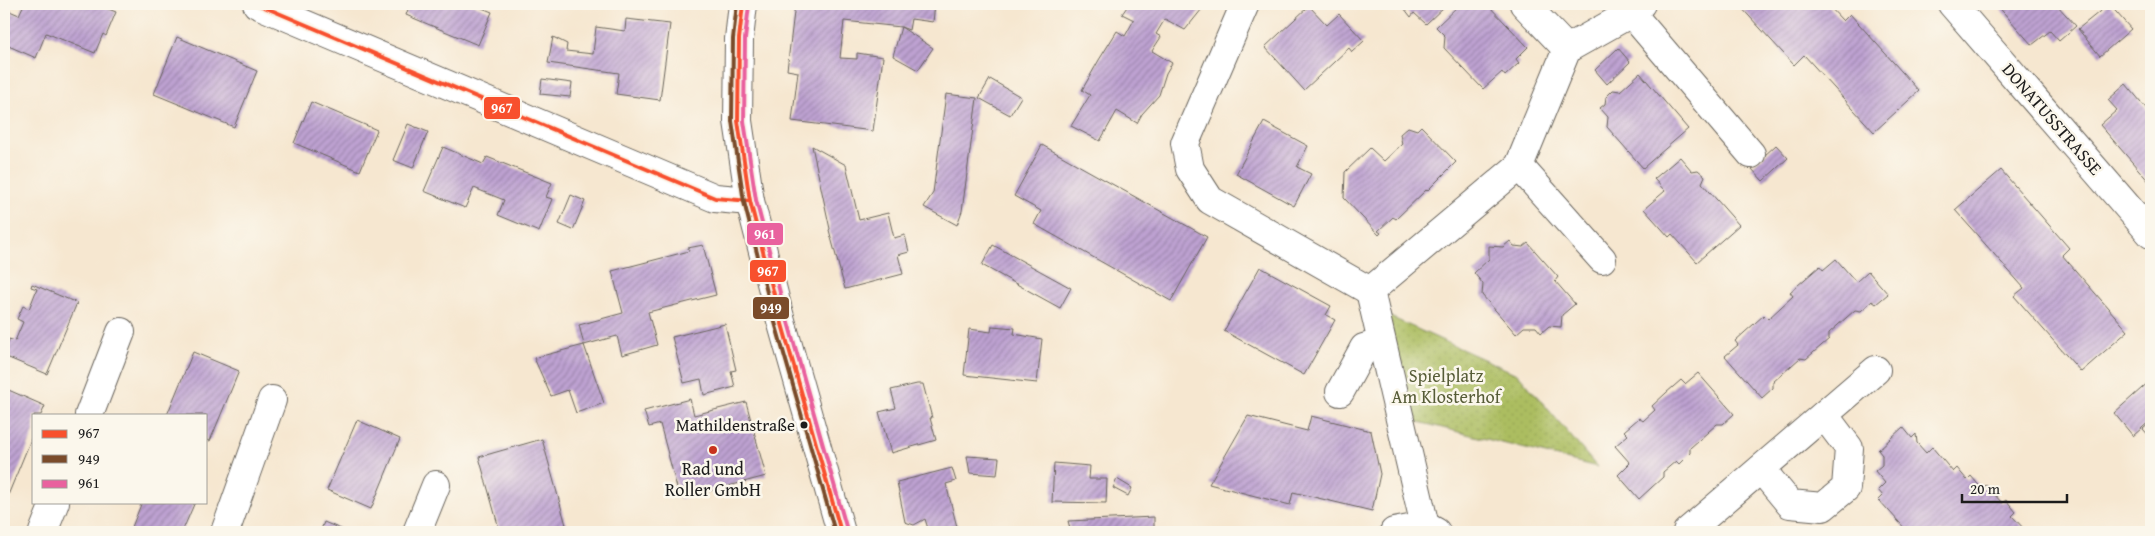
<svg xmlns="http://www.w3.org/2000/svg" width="2155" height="536" viewBox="0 0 2155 536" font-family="'Gentium Book Plus',serif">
<defs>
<pattern id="grass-dots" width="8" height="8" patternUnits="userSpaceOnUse" patternTransform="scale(1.25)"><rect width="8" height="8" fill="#acbd60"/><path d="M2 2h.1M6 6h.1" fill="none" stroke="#93a253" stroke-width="1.8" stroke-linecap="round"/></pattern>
<pattern id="building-hatch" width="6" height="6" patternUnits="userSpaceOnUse" patternTransform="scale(1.25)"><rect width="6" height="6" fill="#bea2d2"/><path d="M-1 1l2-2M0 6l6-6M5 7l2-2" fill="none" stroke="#9a83aa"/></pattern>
</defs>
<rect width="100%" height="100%" fill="#fbf7ec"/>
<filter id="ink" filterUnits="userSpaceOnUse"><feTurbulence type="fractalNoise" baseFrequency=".02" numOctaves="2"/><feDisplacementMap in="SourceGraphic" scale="10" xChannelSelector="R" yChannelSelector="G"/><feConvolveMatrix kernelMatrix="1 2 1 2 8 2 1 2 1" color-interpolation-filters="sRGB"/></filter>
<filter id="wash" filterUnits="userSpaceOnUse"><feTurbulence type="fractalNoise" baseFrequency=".0096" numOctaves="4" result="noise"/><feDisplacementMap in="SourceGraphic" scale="20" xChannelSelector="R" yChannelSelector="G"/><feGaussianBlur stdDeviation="1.12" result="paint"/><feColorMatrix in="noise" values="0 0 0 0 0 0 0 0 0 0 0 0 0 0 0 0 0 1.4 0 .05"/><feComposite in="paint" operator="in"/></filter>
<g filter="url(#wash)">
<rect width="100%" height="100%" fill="#f6e7d0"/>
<path fill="url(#grass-dots)" stroke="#646c3e" d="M1386 315 1519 375 1597 467 1411 420Z"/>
<g id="blocks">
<g fill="url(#building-hatch)">
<path d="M24 4H96L116 12 106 36 103 34 95 53 46 33 36 58 4 44 5 9 19 15Z"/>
<path d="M410 4H472L492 12 478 45 406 15Z"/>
<path d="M557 4H569L567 8Z"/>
<path d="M795 4H872L910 9 911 4H935L933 22 911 19 909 30 901 27 933 48 918 70 893 56 901 27 844 21 840 58 857 59V53L883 57 873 131 792 121 798 72 787 70Z"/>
<path d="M1129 4H1206L1185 30 1165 19 1156 34 1161 37 1152 51 1172 63 1166 73 1159 95 1142 114 1137 123 1117 111 1100 141 1071 126 1090 95 1082 90 1099 60 1117 31 1125 36 1134 20 1122 14Z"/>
<path d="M1401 4H1447L1426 24 1414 13 1411 17Z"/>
<path d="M1460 4H1487L1528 47 1516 59 1519 63 1505 76 1502 72 1483 89 1444 48 1445 36 1436 27Z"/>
<path d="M1738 4H1827L1843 21 1850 14 1919 91 1874 132 1804 55 1794 65Z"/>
<path d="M1996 4H2056L2076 26 2059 41 2050 31 2032 45Z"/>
<path d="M2109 4 2131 29 2100 56 2078 29Z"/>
<path d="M1309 6 1327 25 1339 14 1364 41 1352 52 1349 48 1304 90 1265 47Z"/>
<path d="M626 19 670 24 660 100 616 94 619 73 548 63 553 37 567 44 566 51 593 54 596 27 625 31Z"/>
<path d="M177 37 257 71 234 127 154 94Z"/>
<path d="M1618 48 1630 62 1607 84 1595 70Z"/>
<path d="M1640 73 1688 129 1643 168 1607 127 1608 117 1600 108 1605 104 1606 97 1613 90 1620 91Z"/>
<path d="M542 79 572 83 570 97 540 94Z"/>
<path d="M990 79 1021 97 1010 115 979 98Z"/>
<path d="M2126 84 2151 114V184L2100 125 2117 110 2108 100Z"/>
<path d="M946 94 977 98 962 211 957 225 924 207 933 193Z"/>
<path d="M311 102 377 130 360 171 294 143Z"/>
<path d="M1264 122 1308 146 1297 167 1311 174 1294 206 1236 174Z"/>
<path d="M408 124 428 132 413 168 393 160Z"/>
<path d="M1421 126 1456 162 1427 191 1426 190 1396 219 1393 217 1378 231 1381 233 1379 235 1344 198 1345 172 1370 148 1384 161 1402 144 1400 134 1408 127 1417 130Z"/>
<path d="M1042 145 1207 237 1171 301 1034 224 1041 211 1014 196Z"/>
<path d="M1776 145 1788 158 1763 181 1751 168Z"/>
<path d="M812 146 846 165 859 220 888 213 894 238 905 235 909 252 898 255 903 274 845 289 829 230 830 229Z"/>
<path d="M443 147 483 164 487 157 552 183 546 197 552 199 539 232 498 215 504 200 474 188 465 208 424 191Z"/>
<path d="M1680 157 1692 171 1698 170 1705 176 1702 183 1739 225 1697 262 1672 234 1669 237 1644 209 1665 191 1654 179Z"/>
<path d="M2001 170 2069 248 2062 255 2128 331 2081 372 2014 296 2024 288 1955 210Z"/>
<path d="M571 195 585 201 573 230 559 224Z"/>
<path d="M1510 241 1514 246 1523 247 1528 243 1558 277 1555 281 1575 304 1562 315 1561 327 1549 326 1541 333 1536 327H1524L1516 334 1482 295 1483 284 1474 273 1489 259V246L1503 247Z"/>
<path d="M703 245 716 295 648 312 657 345 622 355 617 336 584 345 604 403 576 413 568 390 551 396 534 358 584 345 579 325 623 313 612 271 689 251 688 248Z"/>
<path d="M993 245 1071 288 1060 308 982 265Z"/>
<path d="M1836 259 1856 282 1868 271 1888 294 1876 304 1872 301 1861 311 1855 310 1829 333V339L1806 359 1800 358 1773 382V388L1762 398 1725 356 1738 345 1735 341 1764 315 1768 319 1793 296 1790 292 1820 266 1823 270Z"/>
<path d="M1260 267 1331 306 1326 315 1335 320 1304 375 1224 331Z"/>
<path d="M32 284 77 303 47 374 4 356 9 339 15 341 23 322 17 319 23 306 29 309 37 289 31 287Z"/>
<path d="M725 324 736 370 731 371 735 387 704 395 701 379 684 383 672 337Z"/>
<path d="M992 326 1015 328 1014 334 1042 339 1037 383 964 375 969 329 991 332Z"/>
<path d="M193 352 239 371 210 441 206 440V415H167Z"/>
<path d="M1698 373 1734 414 1723 424H1717L1690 448V453L1679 464 1676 461 1663 472V477L1639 499 1618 475 1630 463 1615 446 1628 435 1624 431 1639 418 1643 421 1655 410 1652 406 1666 393 1681 380 1685 384Z"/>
<path d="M2151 380V420L2133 436 2114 413Z"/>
<path d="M917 384H923L932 418H930L936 440 891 453 879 412 896 408 891 390Z"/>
<path d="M4 388 45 406 41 415H34V432L4 505Z"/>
<path d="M690 399 694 415 746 402 766 476 680 499 660 424 649 427 644 411Z"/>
<path d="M1248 416 1307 431 1311 416 1371 431 1380 474 1372 511 1293 492 1290 505 1209 484Z"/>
<path d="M357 420 400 439 371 509 327 490Z"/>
<path d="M2151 422V438L2143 429Z"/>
<path d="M1903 427 1912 438 1916 434 1917 443 1926 453 1932 447 1953 472 1957 468 1967 480 1971 476 1982 489 1986 485 2002 503 2006 500 2016 512 2012 516 2027 532H1908L1879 500 1883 496 1878 490 1885 483 1875 471 1882 465V455L1878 450Z"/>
<path d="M542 439 566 525 541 532H500L479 457Z"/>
<path d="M967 456 999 458 997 475 970 473Z"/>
<path d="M1054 463 1090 466 1089 479H1107L1106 503 1052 502Z"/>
<path d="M952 468 956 481 946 484 957 527 929 532 925 519 914 525 905 522 897 482Z"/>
<path d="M1117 479 1132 488 1128 496 1113 488Z"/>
<path d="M142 502H195L182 532H130Z"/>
<path d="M1154 517V532H1071L1068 521Z"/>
<path d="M324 522 348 532H320Z"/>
</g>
</g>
</g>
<g filter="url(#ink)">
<use href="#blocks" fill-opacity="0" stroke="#68635b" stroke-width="1"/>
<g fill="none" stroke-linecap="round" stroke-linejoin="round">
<g stroke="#68635b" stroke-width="30">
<g id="minor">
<path d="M257 4 715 198 750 201"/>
<path d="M743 4 739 39 738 121 750 201 778 310 841 532"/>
<path d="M1245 4 1185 143 1190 169 1210 200 1370 291"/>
<path d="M1524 4 1567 49"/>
<path d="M1952 4 2151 234"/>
<path d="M1631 13 1751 154"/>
<path d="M1519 166 1602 259"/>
<path d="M1340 392 1364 348 1381 343"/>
<path d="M89 415 121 332"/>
<path d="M1761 469 1790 504 1823 507 1846 488 1849 448 1824 415"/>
<path d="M1425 526 1370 291 1519 166 1567 49 1631 13 1641 4"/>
<path d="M43 532 55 502"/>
<path d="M225 532 272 400"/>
<path d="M417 532 436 485"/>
<path d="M1394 532 1425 526 1436 532"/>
<path d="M1687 532 1876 370"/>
</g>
</g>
<use href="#minor" stroke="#fff" stroke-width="28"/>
<g stroke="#fbf7ec" stroke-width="8">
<g id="bus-1">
<path d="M257 4 715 198 750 201"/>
<path d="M743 4 739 39 738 121 750 201 778 310 841 532"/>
</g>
</g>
<g stroke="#fbf7ec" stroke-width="8">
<path id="bus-2" d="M737 4 733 39 732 121 744 202 772 312 835 532"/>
</g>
<g stroke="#fbf7ec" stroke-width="8">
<path id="bus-3" d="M749 5 745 39 744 121 756 200 784 308 847 530"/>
</g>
<use href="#bus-1" stroke="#f8502d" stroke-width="4"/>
<use href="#bus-2" stroke="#7a4b2a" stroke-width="4"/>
<use href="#bus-3" stroke="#e9619e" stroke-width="4"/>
</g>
</g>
<circle fill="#1c1c1c" stroke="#fbf7ec" stroke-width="2" cx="804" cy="425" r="4.5"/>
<circle fill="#c8321e" stroke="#fbf7ec" stroke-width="2" cx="713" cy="450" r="5"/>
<g text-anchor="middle" stroke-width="5" stroke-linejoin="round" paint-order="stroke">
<g font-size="17" fill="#1c1c1c" stroke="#fbf7ec" text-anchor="end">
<text x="795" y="431">Mathildenstraße</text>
</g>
<g font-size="18" fill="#1c1c1c" stroke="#fbf7ec">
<text transform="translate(2052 119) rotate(49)" y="6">DONATUSSTRASSE</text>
</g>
<g font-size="18" fill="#565c37" stroke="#fbf7ec">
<text x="1446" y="382">Spielplatz<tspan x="1446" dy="21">Am Klosterhof</tspan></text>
</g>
<g font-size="18" fill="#1c1c1c" stroke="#fbf7ec">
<text x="713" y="475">Rad und<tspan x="713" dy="21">Roller GmbH</tspan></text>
</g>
</g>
<g stroke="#fbf7ec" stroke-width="2">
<rect x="483" y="96" width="38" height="24" rx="5" fill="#f8502d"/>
<rect x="746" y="222" width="38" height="24" rx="5" fill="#e9619e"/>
<rect x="749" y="259" width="38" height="24" rx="5" fill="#f8502d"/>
<rect x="752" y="296" width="38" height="24" rx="5" fill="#7a4b2a"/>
</g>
<g font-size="14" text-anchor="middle" font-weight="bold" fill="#fff">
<text x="502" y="113">967</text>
<text x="765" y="239">961</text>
<text x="768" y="276">967</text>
<text x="771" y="313">949</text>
</g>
<rect width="2155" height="536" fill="none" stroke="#fbf7ec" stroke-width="20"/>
<rect x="32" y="414" width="175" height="90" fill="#fbf7ec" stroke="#a29f99"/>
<rect x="42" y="430" width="25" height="8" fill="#f8502d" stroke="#a29f99"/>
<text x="78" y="438" font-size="15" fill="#1c1c1c">967</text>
<rect x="42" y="455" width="25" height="8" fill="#7a4b2a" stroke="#a29f99"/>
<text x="78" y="464" font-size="15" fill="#1c1c1c">949</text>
<rect x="42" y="480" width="25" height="8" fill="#e9619e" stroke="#a29f99"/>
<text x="78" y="488" font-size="15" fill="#1c1c1c">961</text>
<path d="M1962 494v8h105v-8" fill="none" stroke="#1c1c1c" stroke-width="2.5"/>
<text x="1970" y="494" font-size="15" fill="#1c1c1c" stroke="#fbf7ec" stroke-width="4" paint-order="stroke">20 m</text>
</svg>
